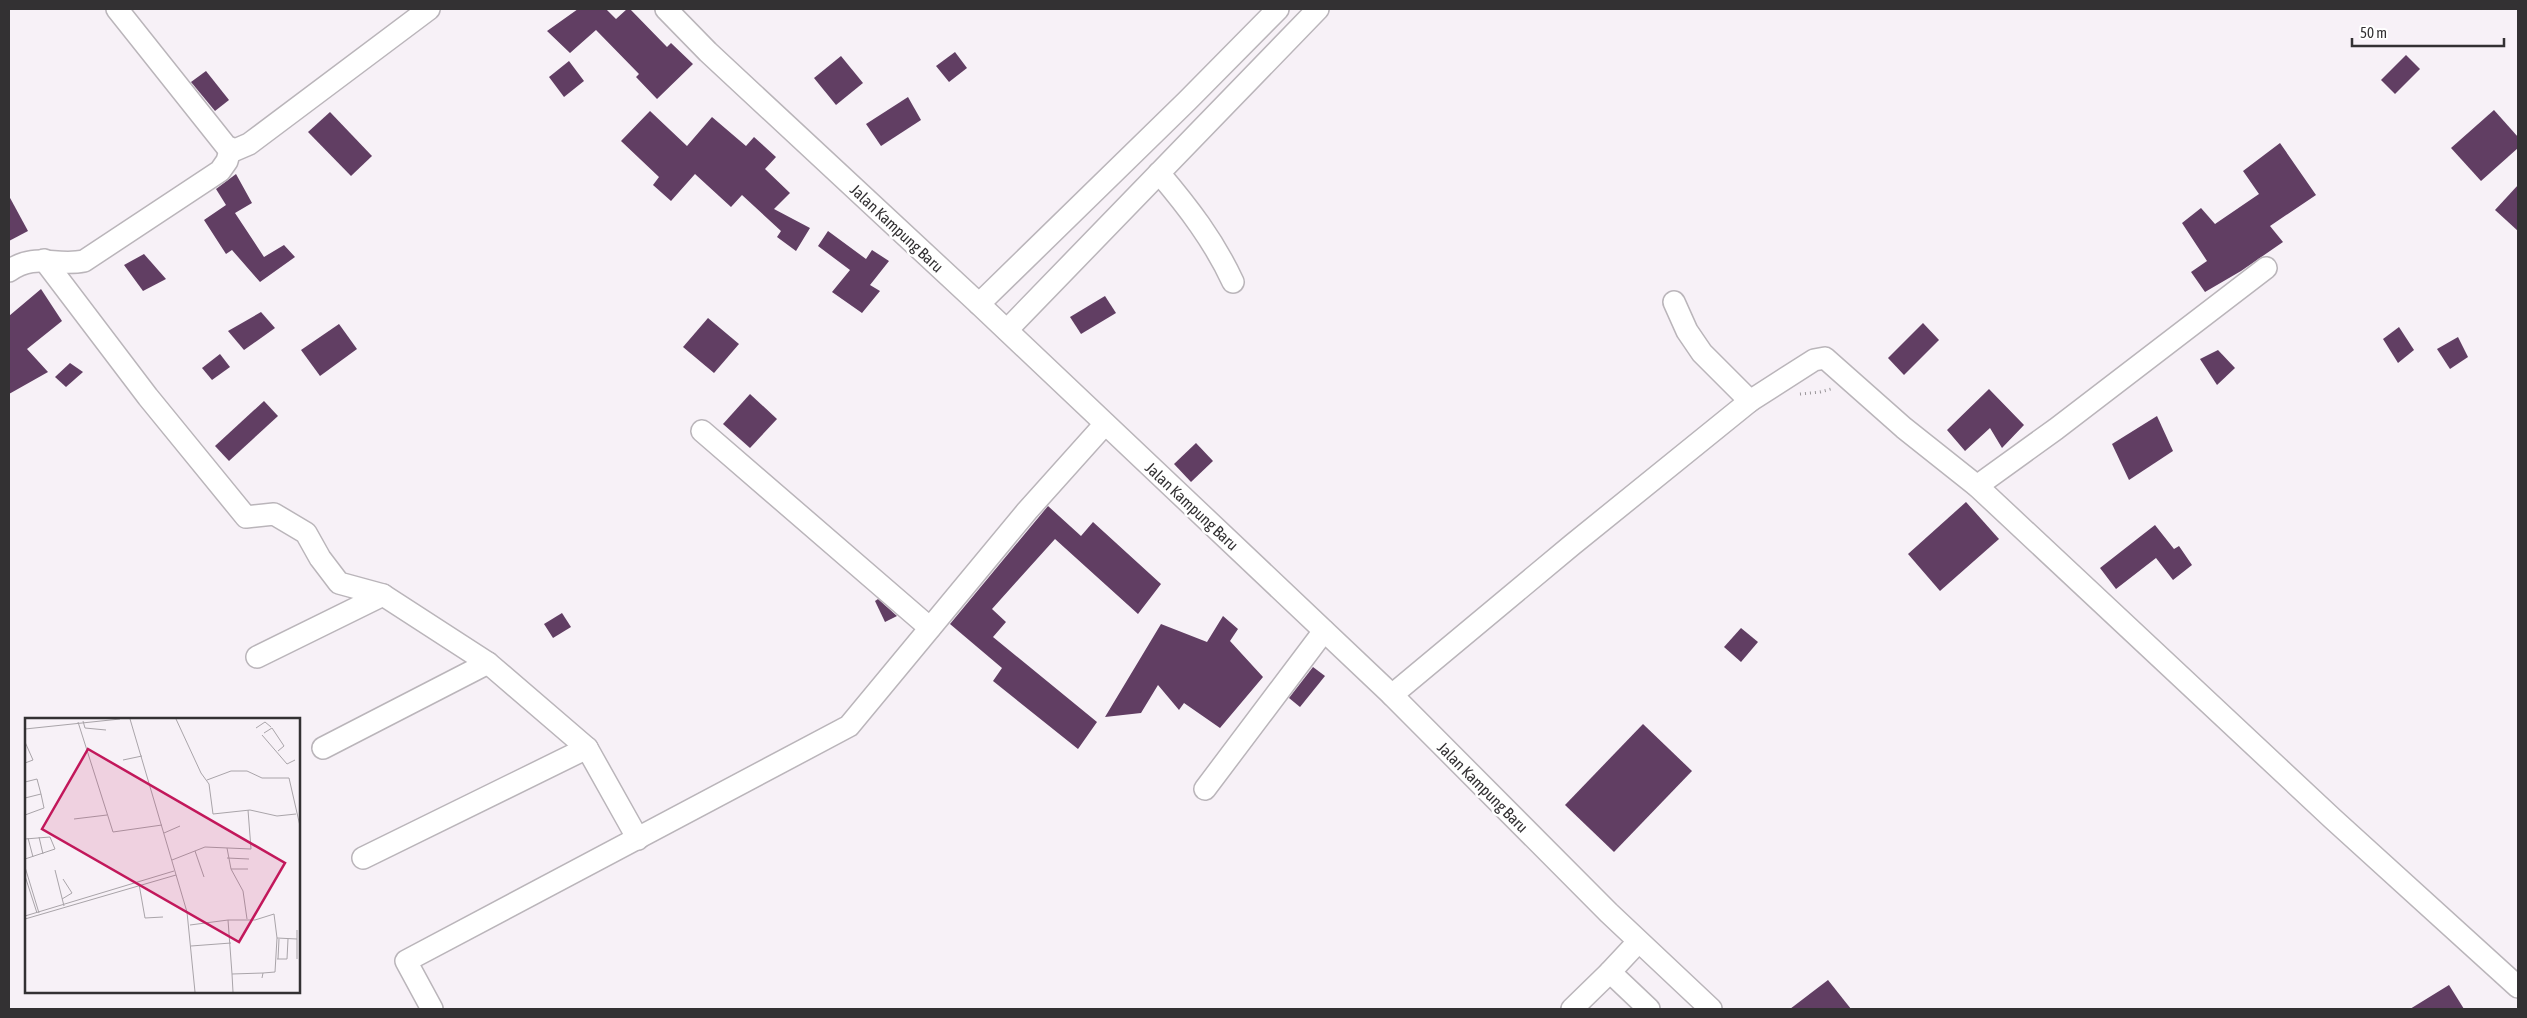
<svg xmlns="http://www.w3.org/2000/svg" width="2527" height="1018" viewBox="0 0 2527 1018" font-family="'Asap Condensed',sans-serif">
<rect width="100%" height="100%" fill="#f7f1f7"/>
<g fill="#613e63">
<path d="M578 9H606L616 19 627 9H630L667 47 671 43 693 64 657 99 636 77 639 74 596 30 570 53 547 31Z"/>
<path d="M955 52 967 68 949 82 936 66Z"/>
<path d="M2406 55 2420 69 2395 94 2381 80Z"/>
<path d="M841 56 863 83 836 105 814 78Z"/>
<path d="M569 61 584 81 564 97 549 77Z"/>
<path d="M206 71 229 100 215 111 191 82Z"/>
<path d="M908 97 921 120 881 146 866 124Z"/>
<path d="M2494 110 2518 137V148L2481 181 2451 148Z"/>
<path d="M650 111 687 146 712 117 746 146 754 137 776 157 765 169 790 193 774 209 810 228 796 251 777 237 781 231 742 195 731 207 695 174 671 201 653 185 659 177 621 141Z"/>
<path d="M330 112 372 156 351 176 308 132Z"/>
<path d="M2280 143 2316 195 2270 226 2283 242 2241 271 2205 292 2191 272 2207 261 2182 223 2201 208 2215 224 2259 194 2243 171Z"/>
<path d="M236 174 252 203 235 213 264 257 284 245 295 257 260 282 232 250 226 254 204 220 226 205 216 189Z"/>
<path d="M2518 185V231L2495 210Z"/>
<path d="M9 196 28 231 9 241Z"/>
<path d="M828 231 866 259 872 250 889 261 870 285 880 291 862 313 832 292 850 270 818 246Z"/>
<path d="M144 254 166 279 143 291 124 265Z"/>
<path d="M41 289 62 321 27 349 48 372 9 394V316Z"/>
<path d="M1105 296 1116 313 1081 334 1070 317Z"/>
<path d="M261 312 275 328 244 350 228 331Z"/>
<path d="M708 318 739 344 714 373 683 347Z"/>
<path d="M1923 323 1939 340 1904 375 1888 358Z"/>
<path d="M339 324 357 349 320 376 301 350Z"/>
<path d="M2399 327 2414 350 2398 363 2383 339Z"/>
<path d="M2458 337 2468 357 2450 369 2437 349Z"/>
<path d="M2218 350 2235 368 2217 385 2200 359Z"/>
<path d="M220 354 230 367 212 380 202 368Z"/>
<path d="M70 363 83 372 66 387 55 377Z"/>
<path d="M1989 389 2024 425 2002 448 1990 428 1965 451 1947 430Z"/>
<path d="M750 394 777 419 750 448 723 424Z"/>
<path d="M264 401 278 416 229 461 215 446Z"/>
<path d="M2157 416 2173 451 2129 480 2112 444Z"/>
<path d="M1196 443 1213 461 1191 482 1174 464Z"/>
<path d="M1966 502 1999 539 1940 591 1908 554Z"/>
<path d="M1048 506 1081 536 1093 522 1161 584 1138 614 1055 539 992 609 1006 622 993 637 1097 722 1078 749 993 681 1002 668 950 624Z"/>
<path d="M2155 525 2174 549 2179 546 2192 565 2173 580 2156 558 2116 589 2100 568Z"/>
<path d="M878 599 897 616 885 622 875 601Z"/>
<path d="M562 613 571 627 553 638 544 624Z"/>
<path d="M1223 616 1238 629 1230 641 1263 677 1220 728 1184 703 1179 710 1158 685 1141 713 1105 717 1161 624 1207 642Z"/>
<path d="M1741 628 1758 642 1741 662 1724 647Z"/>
<path d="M1313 667 1325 676 1300 707 1289 698Z"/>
<path d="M1643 724 1692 771 1614 852 1565 805Z"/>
<path d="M1828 980 1851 1009H1790Z"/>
<path d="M2449 985 2464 1009H2410Z"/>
</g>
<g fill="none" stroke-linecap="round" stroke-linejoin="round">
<g stroke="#bab5ba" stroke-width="24">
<g id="minor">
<path d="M117 9 226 146 235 150 249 144 429 9"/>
<path d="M666 9 708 52 979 304 1392 695 1609 913 1711 1009"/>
<path d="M1159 173C1188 207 1214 241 1233 282"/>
<path d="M44 260 148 397 246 517 274 514 306 533 320 558 339 583 383 595 488 663 587 748 638 839"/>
<path d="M9 271C35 252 55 267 84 261L220 171 227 161 230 150"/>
<path d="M1674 302 1687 331 1702 353 1750 401"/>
<path d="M979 304 1187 101 1278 9"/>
<path d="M1007 330 1318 9"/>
<path d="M702 431 930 628"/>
<path d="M1977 486 2056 429 2266 268"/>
<path d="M257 657 383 595"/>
<path d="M1392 695 1572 545 1750 401 1814 360 1825 358 1904 428 1977 486 2333 819 2518 987"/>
<path d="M323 748 488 663"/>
<path d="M1205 789 1324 631"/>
<path d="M363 858 587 748"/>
<path d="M1638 942 1610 972 1649 1009"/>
<path d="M432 1009 406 961 849 726 1027 511 1105 424"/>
<path d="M1572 1009 1610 972"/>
</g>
</g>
<path stroke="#9a969a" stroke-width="3" stroke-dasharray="1 4" stroke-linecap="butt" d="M1800 394 1820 392 1831 389"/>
<use href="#minor" stroke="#fff" stroke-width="21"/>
</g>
<g text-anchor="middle" stroke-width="5" stroke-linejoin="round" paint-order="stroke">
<g font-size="16" fill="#333133" stroke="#fff">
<text transform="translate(897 228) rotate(43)" y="6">Jalan Kampung Baru</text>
<text transform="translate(1192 506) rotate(43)" y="6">Jalan Kampung Baru</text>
<text transform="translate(1483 787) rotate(45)" y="6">Jalan Kampung Baru</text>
</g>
</g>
<g transform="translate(25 718)">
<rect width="275" height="275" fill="#f7f1f7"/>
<path fill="none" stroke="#a9a4a9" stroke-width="1" d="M105 1 162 194 170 274M151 1 176 55 184 66 188 96 225 92 252 98 271 96M58 3 60 10 81 12M53 4 88 114 137 107M231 10 240 4 246 9M0 11 95 1M239 15 247 10 259 28 253 33M237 17 262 46 270 42M0 24 8 42 0 45M98 42 117 38M182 62 206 53H222L237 60H264L275 108M0 64 12 61 16 76M0 80 16 76 19 90 0 97M49 101 82 97M139 115 155 108M14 119 18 136M3 120 8 139M0 121 25 119 30 131 0 141M202 130 206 151 218 173 222 201M170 133 179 159M202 140 224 141M147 142 180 129 226 131 223 92M0 149 14 195M206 151H223M30 152 39 188M0 158 12 195M114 166 120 200 138 199M37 181 47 175 38 161M0 198 149 153M0 201 151 157M203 202H230L249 196 252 220 272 221M165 207 203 202 207 256 238 255 237 260M166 228 206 225M252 241H262L263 221M253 241 254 221M272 241V212M238 255 250 254 252 220M207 256 208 274"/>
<path fill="#c2185b" fill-opacity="0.15" stroke="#c2185b" stroke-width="2.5" d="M63 31 260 145 214 224 17 111Z"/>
<rect width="275" height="275" fill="none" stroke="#333133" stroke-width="2.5"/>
</g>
<rect width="2527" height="1018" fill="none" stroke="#333133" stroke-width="20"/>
<path d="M2352 38v8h152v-8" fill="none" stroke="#333133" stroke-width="2.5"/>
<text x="2360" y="38" font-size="15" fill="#333133" stroke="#ffffff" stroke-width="4" paint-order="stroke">50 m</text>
</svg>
